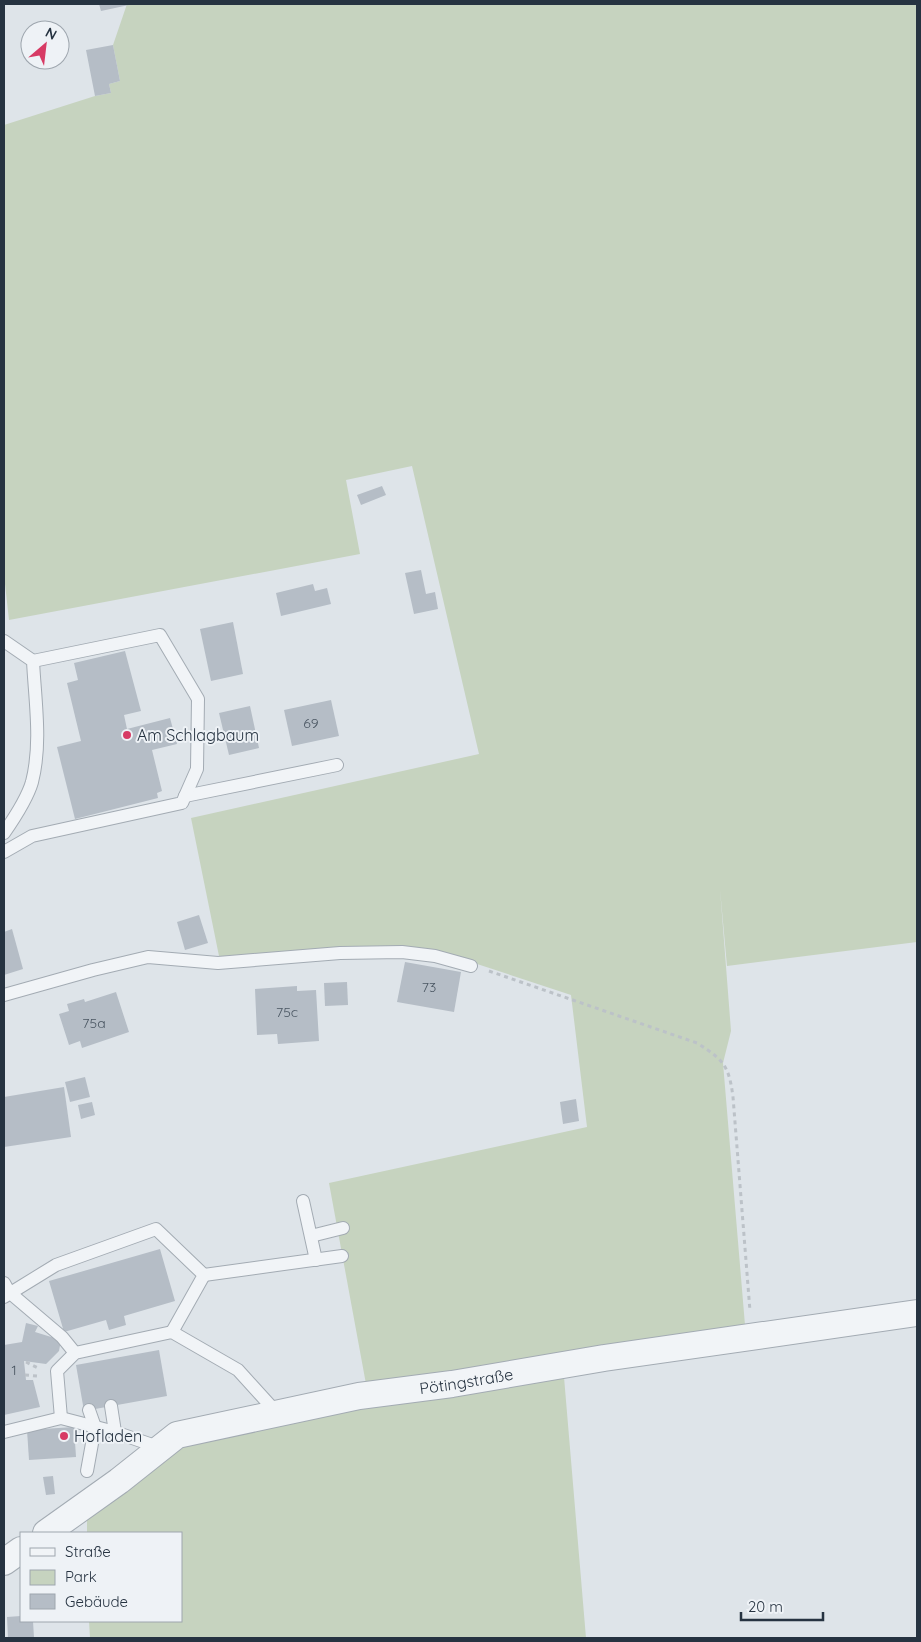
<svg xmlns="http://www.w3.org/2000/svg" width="921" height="1642" viewBox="0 0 921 1642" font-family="Quicksand,sans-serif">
<rect width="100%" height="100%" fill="#dee4e9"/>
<g fill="#c6d3bf">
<path d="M127 4H917V942L727 966 720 889 731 1031 723 1063 745 1325 366 1384 329 1183 587 1127 571 995 471 962 433 954 219 956 191 818 479 754 412 466 346 480 360 554 9 620 4 575V125L95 96 111 93 109 84 120 81 113 45Z"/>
<path d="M564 1377 586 1638H90L89 1621H181V1533H87V1513L162 1457 201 1439 284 1419Z"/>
</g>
<g fill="#b5bdc6">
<path d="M99 4H129V5L101 11Z"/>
<path d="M113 45 120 81 109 84 111 93 95 96 86 50Z"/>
<path d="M382 486 386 495 361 505 357 495Z"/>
<path d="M421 570 426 594 435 592 438 609 414 614 405 573Z"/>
<path d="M313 584 315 591 327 588 331 604 281 616 276 593Z"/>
<path d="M233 622 243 674 211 681 200 629Z"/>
<path d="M125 651 141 711 124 715 127 729 170 718 177 744 152 750 162 791 157 793 158 798 75 819 57 747 81 741 67 683 78 680 74 663Z"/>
<path d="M331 700 339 736 292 746 284 710Z"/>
<path d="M250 706 259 748 229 755 219 713Z"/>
<path d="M199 915 208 943 185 950 177 922Z"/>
<path d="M12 929 23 969 4 975V932Z"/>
<path d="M405 962 461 972 454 1012 397 1002Z"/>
<path d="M347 982 348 1005 325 1006 324 983Z"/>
<path d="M297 986V991L316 990 319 1041 278 1044 277 1034 257 1035 255 989Z"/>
<path d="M116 992 129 1032 82 1048 80 1041 69 1045 59 1014 69 1011 67 1004 84 999 85 1002Z"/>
<path d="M85 1077 90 1097 70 1102 65 1082Z"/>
<path d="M64 1087 71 1137 4 1147V1097Z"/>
<path d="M576 1099 579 1121 563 1124 560 1102Z"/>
<path d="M92 1102 95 1115 81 1119 78 1105Z"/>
<path d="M160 1249 175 1301 124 1316 126 1325 109 1330 106 1320 64 1332 49 1281Z"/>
<path d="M26 1323 38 1326 35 1332 61 1340 59 1351 46 1364 24 1361 26 1380H33L40 1407 4 1415V1345L22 1342Z"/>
<path d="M159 1350 167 1396 84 1411 76 1365Z"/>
<path d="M74 1427 76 1457 29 1460 27 1430Z"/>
<path d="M53 1476 55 1494 46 1495 43 1477Z"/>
<path d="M21 1616V1621H33L34 1638H8L7 1617Z"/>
</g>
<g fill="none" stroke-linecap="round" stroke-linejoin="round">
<g stroke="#a3abb3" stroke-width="14">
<g id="lane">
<path d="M4 641 33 661C35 701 42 743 32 782 28 796 13 820 4 833"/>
<path d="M185 796 337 765"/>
<path d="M4 852 32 836 182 803 197 769 198 699 160 635 33 661"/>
<path d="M4 995 93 970 148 957 218 963 340 953 402 952 435 956 471 966"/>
<path d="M303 1201 316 1260"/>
<path d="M311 1236 343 1228"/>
<path d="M204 1275 342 1256"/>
<path d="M4 1283 9 1292 62 1337 75 1353"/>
<path d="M4 1297 56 1265 156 1229 204 1275 172 1332"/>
<path d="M111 1406 115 1432"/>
<path d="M61 1418 57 1371 75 1353 172 1332 238 1370 277 1413"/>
<path d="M4 1432 61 1418 115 1432 161 1448"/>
<path d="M87 1471 95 1427 89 1410"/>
</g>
</g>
<g stroke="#a3abb3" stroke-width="28">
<g id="street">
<path id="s1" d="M46 1533 119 1481 177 1435 359 1396 452 1384 604 1358 917 1313"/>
<path d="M4 1562 21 1550"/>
</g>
</g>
<g stroke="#bcc2c8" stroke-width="3" stroke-dasharray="4 4" stroke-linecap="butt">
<path d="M489 971 697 1043C724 1060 729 1066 733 1097L750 1311"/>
<path d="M26 1362 38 1368"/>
<path d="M25 1375 37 1376"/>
</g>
<use href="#lane" stroke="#f1f4f7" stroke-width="12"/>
<use href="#street" stroke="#f1f4f7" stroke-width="26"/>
</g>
<g fill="#d73a64" stroke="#eef2f6" stroke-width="2">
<circle cx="127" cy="735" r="5"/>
<circle cx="64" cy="1436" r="5"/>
</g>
<g text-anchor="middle" stroke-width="4" stroke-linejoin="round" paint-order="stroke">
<g font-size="14" fill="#4a5662">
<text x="311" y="728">69</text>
<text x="429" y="992">73</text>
<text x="287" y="1017">75c</text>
<text x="94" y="1028">75a</text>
<text x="14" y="1375">1</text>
</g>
<g font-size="16" fill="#263341" stroke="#eef2f6" text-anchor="start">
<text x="137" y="741">Am Schlagbaum</text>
<text x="74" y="1442">Hofladen</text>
</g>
<g font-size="16" fill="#263341" stroke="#eef2f6">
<text dy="6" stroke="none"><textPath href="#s1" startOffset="458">Pötingstraße</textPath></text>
</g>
</g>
<rect width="921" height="1642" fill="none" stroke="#263341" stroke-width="10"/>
<rect x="20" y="1532" width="162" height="90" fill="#eef2f6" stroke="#9ea6ae"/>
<rect x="30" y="1548" width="25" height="8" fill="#f1f4f7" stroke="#9ea6ae"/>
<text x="65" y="1557" font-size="15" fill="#263341">Straße</text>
<rect x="30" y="1570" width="25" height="15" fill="#c6d3bf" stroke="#9ea6ae"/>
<text x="65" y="1582" font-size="15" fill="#263341">Park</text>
<rect x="30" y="1594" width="25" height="15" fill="#b5bdc6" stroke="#9ea6ae"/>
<text x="65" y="1607" font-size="15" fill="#263341">Gebäude</text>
<g transform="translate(45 45) rotate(28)"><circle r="24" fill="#eef2f6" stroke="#9ea6ae"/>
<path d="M0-4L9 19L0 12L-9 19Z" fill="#d73a64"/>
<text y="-8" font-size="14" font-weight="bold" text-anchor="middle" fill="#263341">N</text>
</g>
<path d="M741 1612v8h82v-8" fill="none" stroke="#263341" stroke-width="2.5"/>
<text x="748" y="1612" font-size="15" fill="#263341" stroke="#eef2f6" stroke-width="4" paint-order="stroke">20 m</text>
</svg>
